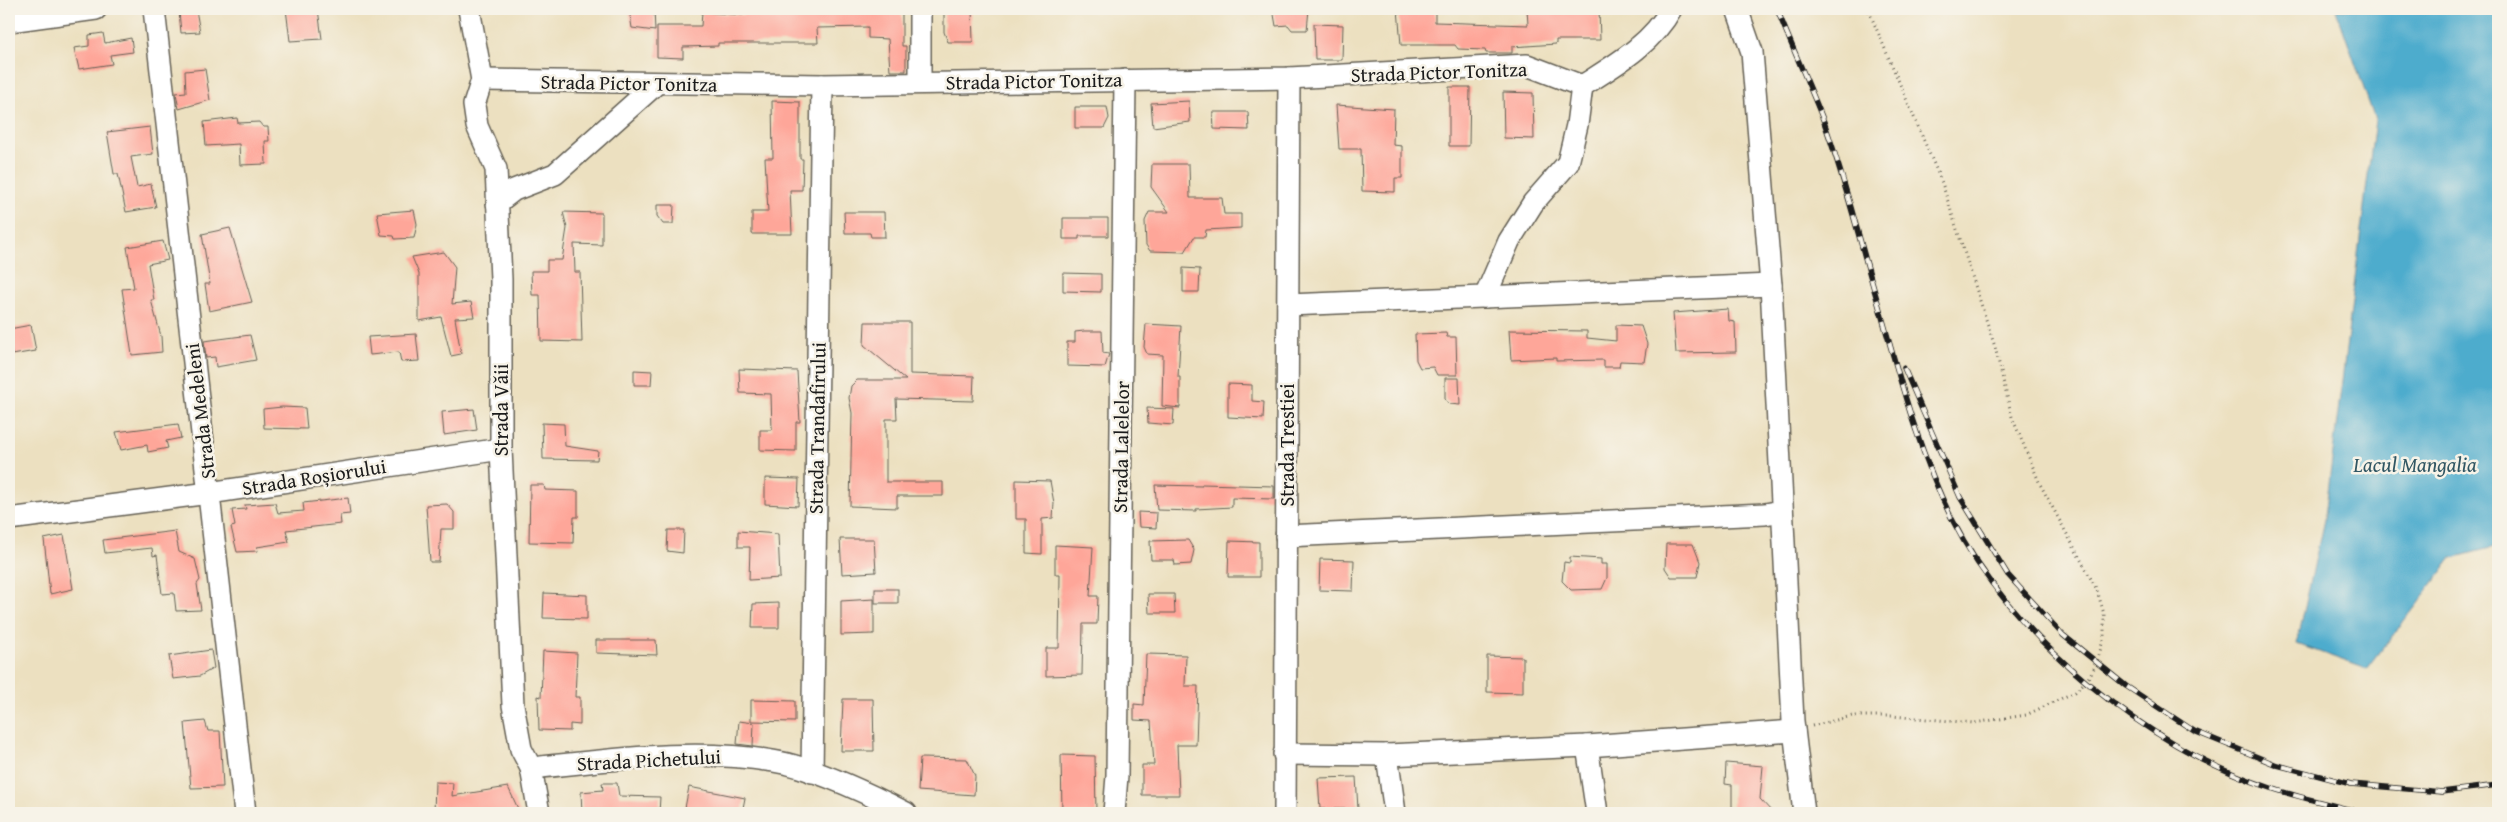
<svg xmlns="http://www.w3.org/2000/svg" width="2507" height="822" viewBox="0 0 2507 822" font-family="'Gentium Book Plus',serif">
<rect width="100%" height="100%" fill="#f7f3e8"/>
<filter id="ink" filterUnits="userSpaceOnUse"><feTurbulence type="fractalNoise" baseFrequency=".02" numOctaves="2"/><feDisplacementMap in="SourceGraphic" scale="10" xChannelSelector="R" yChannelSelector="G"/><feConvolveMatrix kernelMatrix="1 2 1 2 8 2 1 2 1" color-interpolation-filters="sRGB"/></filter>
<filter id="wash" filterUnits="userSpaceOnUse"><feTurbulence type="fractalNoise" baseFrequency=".0096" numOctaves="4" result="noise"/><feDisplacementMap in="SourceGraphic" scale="20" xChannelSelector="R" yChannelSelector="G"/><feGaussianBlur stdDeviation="1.12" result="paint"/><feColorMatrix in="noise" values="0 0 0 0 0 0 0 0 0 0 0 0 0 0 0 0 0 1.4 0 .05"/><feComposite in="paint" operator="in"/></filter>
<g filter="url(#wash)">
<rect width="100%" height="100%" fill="#ece0c0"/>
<path fill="#4eaccd" stroke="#356474" d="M2336 9H2498V546L2452 558 2367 669 2297 644 2325 515 2375 120Z"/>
<g id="blocks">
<g fill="#fea699">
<path d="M286 9H318L322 39 290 41Z"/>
<path d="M629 9H654L655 31 632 28Z"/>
<path d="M779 9H895L902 11V46H906V71H890L888 39 868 38V27L817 28 818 43H718V46L683 47V58L657 57V26H701L702 12 743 15 744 13H779Z"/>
<path d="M944 9H972L973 42H948L944 32Z"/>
<path d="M1273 9H1309L1307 30H1292L1288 25 1276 26Z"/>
<path d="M1398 9H1435V22L1528 25 1527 9H1599L1600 40H1556V44L1512 47V53H1486L1485 50 1458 49 1455 45H1401Z"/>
<path d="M196 10 200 32 181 33 179 11Z"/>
<path d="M1314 24 1343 25 1342 60H1315Z"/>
<path d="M103 33 105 43 131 38 133 52 110 55 112 64 79 69 74 48 89 46V35Z"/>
<path d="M205 69 210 100 179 109 176 93 186 92 185 71Z"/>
<path d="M1449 87H1470L1469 146H1449Z"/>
<path d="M1503 92 1533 93 1534 139 1504 138Z"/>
<path d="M772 101 800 102V159H803L802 190H790L792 234H752V212H768L765 158H773Z"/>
<path d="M1189 101 1190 122 1153 127 1151 103Z"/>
<path d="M1336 105 1394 109 1393 145 1402 146V178H1395V192L1362 191 1361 149H1339Z"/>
<path d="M1075 107H1107L1109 118 1104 128H1075Z"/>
<path d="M1213 112H1248L1249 130 1214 129Z"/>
<path d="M237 118 238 123 259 122 263 127H268L269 141H265L266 164 240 165 239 144 206 146 204 122Z"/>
<path d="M150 127 153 154 131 157 137 187 151 184 156 207 126 212 118 174H114L107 132Z"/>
<path d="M1152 164H1189L1190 198H1222L1224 214H1241V228L1206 230 1205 237H1194L1185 252 1150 251 1146 245 1145 221 1149 212H1169L1151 187Z"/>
<path d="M657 205H674L673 224H663L657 216Z"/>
<path d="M414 210 417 224 414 238 395 239 394 236 381 235 377 213Z"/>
<path d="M563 212 602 213V245L574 244 575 272H580L582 342 541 341 540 295H532L531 271H547V260H562L567 228Z"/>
<path d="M844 212H884L885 237H871L870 233H845Z"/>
<path d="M1063 218H1108V236H1079V239H1063Z"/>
<path d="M230 228 252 302 209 311 205 284H210L202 234Z"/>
<path d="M163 241 168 260 148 264 154 300H151L161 336 162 352 132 355 122 289 134 288 127 247Z"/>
<path d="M444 252 455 267 452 304 471 302 474 317 455 318 461 354 451 356 441 317 419 321V274L412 257Z"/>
<path d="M1183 268 1200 269 1199 292H1183Z"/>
<path d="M1063 273 1101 274V292L1063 291Z"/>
<path d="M1728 309 1729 321 1735 322 1736 352 1676 353 1673 313Z"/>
<path d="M865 322H910V374L974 376 973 401 896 399 897 419H886V482H943V496H897V508L850 506 852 413 849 398 851 386 857 380H906L864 345Z"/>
<path d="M1146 324 1181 326 1178 377H1180V408L1162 406 1163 355 1147 354 1144 347Z"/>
<path d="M31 325 36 351 12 355 9 329Z"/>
<path d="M1616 325 1641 326 1647 344 1644 362 1620 361 1619 367H1604V360L1556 361V358L1511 360 1509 330 1587 331V338L1616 341Z"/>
<path d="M1084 331H1102L1103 353 1109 354 1105 367 1067 366V342H1075V332Z"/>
<path d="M1446 333 1447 337H1456L1457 375H1437L1433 367 1420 368 1416 360 1415 334Z"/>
<path d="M416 334 419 361 401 362 399 352 370 355 368 337Z"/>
<path d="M250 335 256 360 216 367 215 357 206 358 204 341Z"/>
<path d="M739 369 797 371 800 422H796V451L760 450V430H772L771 394 740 393Z"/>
<path d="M634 370 652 371 651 385H634Z"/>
<path d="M1445 378H1459L1460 405 1449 404 1445 399Z"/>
<path d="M1228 384 1252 385V401L1264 402 1263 419 1228 417Z"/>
<path d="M282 407 305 408 307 429 264 428 263 409Z"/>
<path d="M1147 408 1174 409 1173 425 1148 423Z"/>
<path d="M474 409 477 430 444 435 442 412Z"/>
<path d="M542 423 564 424 565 446 598 451 597 460 543 459Z"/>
<path d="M178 424 181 438 166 441 168 448 148 452 147 445 121 450 116 432Z"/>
<path d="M765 478 799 479 798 506 765 504Z"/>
<path d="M1016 480 1050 481 1054 503 1053 518 1042 519V554L1026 553V519H1016Z"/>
<path d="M1202 484 1274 486V499L1232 498V507L1196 509V511L1157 510 1155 485 1202 486Z"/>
<path d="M530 485H544L545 490 578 491V517H574L573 543 529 542Z"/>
<path d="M348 498 350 514 340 515 341 524 286 530 289 542 257 547 258 551 237 552 231 527 235 526 232 510 246 509 245 505 275 503 278 513 304 511 303 503Z"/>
<path d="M447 504 454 512V529H441L439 562H430L426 505Z"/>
<path d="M1138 512 1157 513 1156 528 1139 527Z"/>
<path d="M668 530H684L683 553 667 551Z"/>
<path d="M175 531 179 552 195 559 200 580 197 584 201 610 176 611 174 593 162 594 157 555 153 556 152 548 105 553 103 540Z"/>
<path d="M738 531 778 534 780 578 749 580 750 547H738Z"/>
<path d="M64 535 73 589 50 594 44 539Z"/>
<path d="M840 539H874L876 572 842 574Z"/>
<path d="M1188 540 1194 550 1191 564 1175 565 1174 560H1151L1150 541Z"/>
<path d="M1229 541 1259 542V577H1228Z"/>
<path d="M1666 544H1693L1700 562 1697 577H1671L1665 568Z"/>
<path d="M1055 545 1093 547 1090 596H1098L1097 624H1083L1082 675 1046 676V648H1059L1060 574H1055Z"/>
<path d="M1570 557 1601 559V564H1607V578L1602 589 1571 590 1562 581 1564 562 1570 563Z"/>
<path d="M1320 559 1354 560 1353 591 1319 590Z"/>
<rect x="875" y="589" width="23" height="14"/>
<path d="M544 593 587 595V619L543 618Z"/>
<path d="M1148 594H1174L1175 613H1149Z"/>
<path d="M874 599V634L841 635V601Z"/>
<path d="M779 603V628H752L753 604Z"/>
<path d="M596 640H656L657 655 596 653Z"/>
<path d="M211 650 214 668 200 676 173 679 169 656Z"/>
<path d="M543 651 577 653 575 697H580V725L570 724V731L539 730 538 696 541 697Z"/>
<path d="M1146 654 1186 655 1185 686H1198L1196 745H1177L1179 795H1142V765H1154L1151 721 1134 720V704L1144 705Z"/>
<path d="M1487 656 1523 657V693L1487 692Z"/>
<path d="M843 699H873L874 751H841Z"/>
<path d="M751 700 795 701V722L751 721Z"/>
<path d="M205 721 208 731H220L223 787 191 788 185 723Z"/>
<path d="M739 721 754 723 753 746 737 744Z"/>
<path d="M1061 755 1095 756 1096 813H1062Z"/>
<path d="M920 758 967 759 975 776 974 795 918 791Z"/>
<path d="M1726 763 1763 766 1760 799 1773 813H1732V785L1725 784Z"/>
<path d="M1356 777 1358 809H1320L1318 778Z"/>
<path d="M435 782 453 783 452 796 508 787 520 813H434Z"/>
<path d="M602 783H617L619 796 660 797 659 813H582L581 792 603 790Z"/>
<path d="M689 787 745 798 742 813H684Z"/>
</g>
</g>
</g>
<g filter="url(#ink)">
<use href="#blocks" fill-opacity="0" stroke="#656155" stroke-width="1"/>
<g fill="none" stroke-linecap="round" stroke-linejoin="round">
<g stroke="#656155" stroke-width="24">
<g id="minor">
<path d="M154 9 245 813"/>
<path d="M469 9 482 80 474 105 477 126 496 169 501 279V449L513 705 521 749 531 768 539 813"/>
<path d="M1737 9 1752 52 1771 285 1793 721 1804 813"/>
<path d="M9 21 96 9"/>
<path d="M482 80 822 85 1289 78 1527 65 1582 86"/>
<path d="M920 83V9"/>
<path d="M497 203 514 190 555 174 656 84"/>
<path d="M1485 297 1509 241 1533 203 1568 163 1577 125 1582 86C1615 65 1652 44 1671 9"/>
<path d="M1288 305 1771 285"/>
<path d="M9 519 209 493 501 449"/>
<path d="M1286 536 1765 514 1782 511"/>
<path d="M1587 746 1597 813"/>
<path d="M1284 754 1387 755 1587 746 1794 731"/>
<path d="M1387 755 1395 813"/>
<path d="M531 768C612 760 692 748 773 761 812 767 871 795 906 813"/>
<path d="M812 772 822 85"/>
<path d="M1114 813 1117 776 1125 80"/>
<path d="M1285 813 1289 78"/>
</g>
</g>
<path stroke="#656155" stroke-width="3" stroke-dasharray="1 4" stroke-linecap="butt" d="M1812 726 1852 716H1892L1974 723 2026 715 2075 692 2087 680 2097 663 2104 636V614L2097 590 2040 484 2012 417 1995 347 1942 183 1868 9"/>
<use href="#minor" stroke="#fff" stroke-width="21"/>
<g stroke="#1c1c1c" stroke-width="5.5">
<g id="rail">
<path d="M1777 9C1792 47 1809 84 1824 122 1845 179 1859 239 1876 296 1898 371 1917 449 1952 519 2011 637 2146 747 2271 788 2301 798 2333 805 2364 813"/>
<path d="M1904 368 1960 497 2008 575 2063 635 2126 686 2194 731 2277 765 2351 784 2442 792 2498 785"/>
</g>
</g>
<use href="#rail" stroke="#f7f3e8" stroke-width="4" stroke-dasharray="11" stroke-linecap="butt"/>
</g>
</g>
<g text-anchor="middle" stroke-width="5" stroke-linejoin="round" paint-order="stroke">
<g font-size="20" fill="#1c1c1c" stroke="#f7f3e8">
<text transform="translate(1439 72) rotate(-2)" y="7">Strada Pictor Tonitza</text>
<text transform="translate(1034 81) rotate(-1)" y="7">Strada Pictor Tonitza</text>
<text transform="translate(629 83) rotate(1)" y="7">Strada Pictor Tonitza</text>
<text transform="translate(501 410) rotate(-90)" y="7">Strada Văii</text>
<text transform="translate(200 411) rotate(-97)" y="7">Strada Medeleni</text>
<text transform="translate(817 428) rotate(-89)" y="7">Strada Trandafirului</text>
<text transform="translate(1287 445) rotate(-90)" y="7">Strada Trestiei</text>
<text transform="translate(1121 447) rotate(-89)" y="7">Strada Lalelelor</text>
<text transform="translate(314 477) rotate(-9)" y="7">Strada Roșiorului</text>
<text transform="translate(649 760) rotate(-3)" y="7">Strada Pichetului</text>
</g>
<g font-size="21" font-style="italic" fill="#305663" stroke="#f7f3e8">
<text x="2415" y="472">Lacul Mangalia</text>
</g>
</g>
<rect width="2507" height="822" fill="none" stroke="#f7f3e8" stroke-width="30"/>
</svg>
